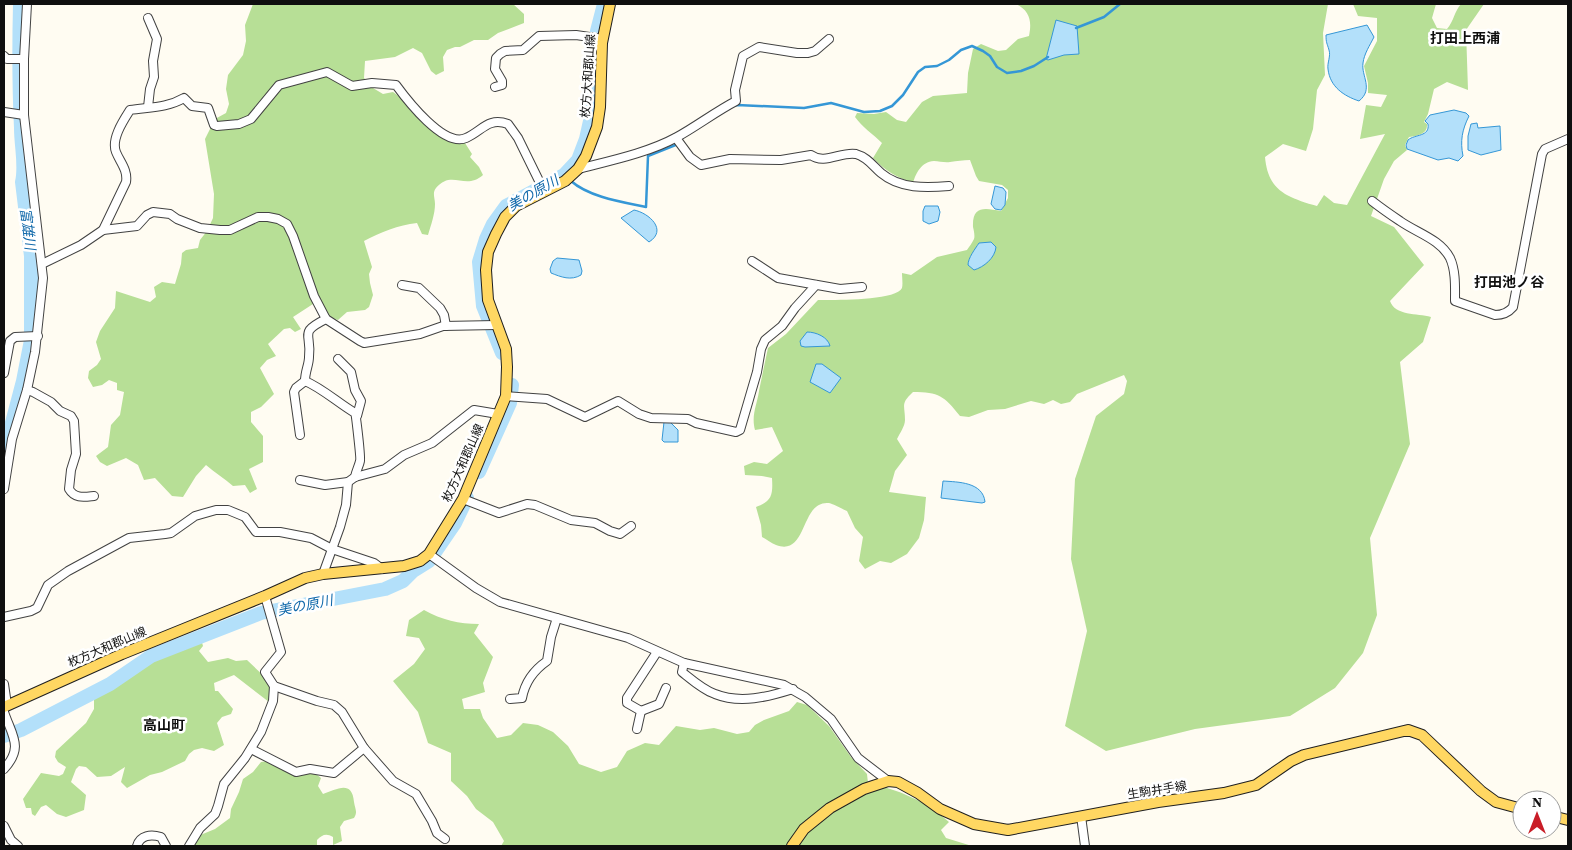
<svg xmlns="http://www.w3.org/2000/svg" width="1572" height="850" viewBox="0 0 1572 850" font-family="'Source Serif 4','Noto Sans JP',serif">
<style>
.forest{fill:#b7df96}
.water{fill:#b3e0fa;stroke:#3597d6}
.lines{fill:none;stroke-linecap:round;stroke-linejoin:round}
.stream{stroke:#3597d6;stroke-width:2.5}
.river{stroke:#b3e0fa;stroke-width:14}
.minor-casing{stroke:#424242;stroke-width:10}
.major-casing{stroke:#202020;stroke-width:12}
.minor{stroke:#fff;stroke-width:8}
.major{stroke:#ffd762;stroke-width:10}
.labels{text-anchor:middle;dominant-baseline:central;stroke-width:5;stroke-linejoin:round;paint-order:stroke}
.street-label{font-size:12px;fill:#0f0f0f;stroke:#fff}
.neighbourhood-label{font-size:14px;font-weight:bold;fill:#0f0f0f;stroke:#fff}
.water-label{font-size:14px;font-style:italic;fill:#0f68aa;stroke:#fff}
</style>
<rect width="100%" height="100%" fill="#fffcf2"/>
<g class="forest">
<path d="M253 4H513L524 14V23L498 33 488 40H474L460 47H455L447 50 443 57 444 71 436 75 431 71 422 53 413 48 395 57 365 61 364 78 373 88 383 94 393 92C401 97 404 102 409 109 421 122 448 143 465 143L472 154 470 157 479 167 483 175C465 191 452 169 436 188 432 193 435 198 435 204 435 214 431 225 428 235L422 234 417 223C398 225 381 232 364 241L372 267 369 274 370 283 373 295 369 307 365 310 347 312 338 320 329 317 320 303 313 304 293 317 301 329 295 332 290 328 284 329 268 344 276 356 267 360 260 368 274 394 261 407 251 412V422L263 436V462L249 469 257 489 250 493 245 485 233 486C224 478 215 473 206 465L196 476 183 497 172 496 155 478 144 480 138 465 126 458 107 466 100 462 96 456 108 447 111 425 120 415 124 392 117 390V383L109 380 102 385 93 387 88 378 89 371 97 365 101 359 96 342 100 331 115 308 116 291 150 302 156 297 154 287 162 282 175 284 181 264 182 253 186 250 198 248 200 240 207 231 213 218 214 194 205 139 215 119 226 113 229 104 226 89 228 75 243 55 246 41 245 25Z"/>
<path d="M1016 4H1328L1323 33 1325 75 1317 90 1313 129 1306 151 1283 144 1265 157C1268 191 1287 197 1317 206L1324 195 1334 203 1347 205 1385 134 1360 139 1366 105 1381 107 1387 95 1368 93V83L1364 66 1377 41V18L1358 16 1353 4H1436L1432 18 1437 28 1447 29C1454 21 1454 12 1461 4H1484L1466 30 1468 90 1447 82 1434 89 1428 114 1424 122 1427 124C1428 134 1418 136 1409 137L1405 145 1407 150 1394 161 1384 179 1371 216 1394 227 1424 265 1390 301C1395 316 1417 313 1431 317L1423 342 1400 362 1410 444 1370 538 1377 615 1363 653 1335 688 1290 716 1195 729 1106 751 1065 726 1087 631 1071 559 1075 479 1096 416 1124 394 1127 381 1124 375 1077 394 1070 402 1061 404 1053 400 1044 404 1031 401 1005 409 988 410 969 417 960 416C944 396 939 392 913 392 900 404 905 405 905 420 905 426 900 433 897 439L907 455 895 471 889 492 926 497 924 520 919 538 907 554 891 563 880 561 865 569 859 561 863 537 855 528 847 511C842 509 834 504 829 503 800 500 808 557 776 545 771 543 766 539 762 537L761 525 756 507C772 501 773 495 772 478L762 476 745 475 744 466 754 462 767 464 783 451 772 427 755 430C751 415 757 405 759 391 762 376 765 362 768 348L786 334 818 300C832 300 896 301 902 288 903 284 902 277 902 273L911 275 937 257 967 250C969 247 972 243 974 239 975 236 974 231 973 227 972 205 985 208 1001 211L1008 198V190L1002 185 979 181 976 176 970 160C963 160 957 161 950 162 945 163 939 161 934 161 921 162 916 173 913 183 897 177 885 171 873 158L882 143C873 134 862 127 855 117L857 113 874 114 886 112 897 120 906 122 922 102 933 96 967 93 968 73 973 49 981 44 998 51 1006 50 1018 39 1029 36C1032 21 1030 11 1016 4Z"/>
<path d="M424 610C442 620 459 624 479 624L474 633 493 657 483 683 485 692 462 699 464 709H480L483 718 497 738 511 735 523 723 538 725 553 732 568 746 579 764 601 772 617 767 627 751 645 743 659 745 676 726 700 730 714 728 737 734 749 732 755 725 764 720 789 711 797 702 807 705 829 726 851 757 867 774 868 783C899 790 924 800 949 822L941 830 946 838 972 846H501L504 841 493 822 476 809 467 796 451 781V753L428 743 418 712 393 681 414 664 425 649 419 638 406 636 409 620Z"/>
<polygon points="201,639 203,646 199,651 208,662 228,658 236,661 247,660 269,681 271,686 269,702 234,675 214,683 215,691 218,691 233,709 231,714 222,717 217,723 224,745 214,751 202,748 194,750 189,754 185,761 162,772 150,775 127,788 121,782 125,767 111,776 97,777 86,767 79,766 76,769 71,782 86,795 84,810 66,817 57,814 46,805 41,807 35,816 32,814 31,808 26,808 23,799 41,773 59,776 63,774 66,767 58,762 55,757 56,751 86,723 94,709 94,695 159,655"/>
<path d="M269 761 316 774 321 778 318 786 323 794C336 790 352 779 354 802 355 809 358 812 354 818L344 821 340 827 342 841 333 845V837C326 833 322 835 317 840V846H192L198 836 215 829 230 818 231 809 239 792 243 779 253 772 261 762Z"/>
</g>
<g class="water">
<polygon points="1056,20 1077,26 1079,54 1064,55 1048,60 1046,59"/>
<path d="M1367 25 1374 37C1370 45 1364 54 1363 63 1361 76 1374 89 1359 101 1344 96 1330 87 1328 69 1327 63 1331 56 1329 50 1327 43 1326 43 1326 35Z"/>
<path d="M1454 110 1466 113 1469 116C1462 130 1460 141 1463 156L1458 161 1449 158 1438 160 1407 149 1406 145 1408 140C1415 134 1430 137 1428 124L1425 121 1430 115Z"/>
<polygon points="1477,123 1478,128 1500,126 1501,150 1481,155 1468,150 1468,136 1471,124"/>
<polygon points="995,186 1003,188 1006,192 1005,205 1001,210 995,209 991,204"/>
<polygon points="925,206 938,206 940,212 938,221 929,224 923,221 923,211"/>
<path d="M634 210C649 213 668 230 649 242L621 218Z"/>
<path d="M991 242 996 247C995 258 984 267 974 270L968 265C968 258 975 249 979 243Z"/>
<path d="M557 258 579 260 582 271 581 275C571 281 561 277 551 273L550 269 553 261Z"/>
<path d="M807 332C816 332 828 337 830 346L805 347 801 346 800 341Z"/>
<polygon points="816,364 822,364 841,378 830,393 810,382"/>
<polygon points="664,422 670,422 678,430 678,442 664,442 662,440"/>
<path d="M943 481C958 482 983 482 985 502L982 503 941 498Z"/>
</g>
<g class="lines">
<g class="stream">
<polyline points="1076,28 1104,17 1120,4"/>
<polyline points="733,106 737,105 804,108 831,103 864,112 880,111 892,106 903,95 918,72 925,67 937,66 949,60 961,50 972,46 983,51 990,56 997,67 1007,73 1021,71 1034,66 1048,57"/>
<path d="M571 181C589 197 622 202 646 207L648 156 678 144 684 136"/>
</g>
<g class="river">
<polyline points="502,353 483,306 479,262 486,239 493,224 506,206 564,175 578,160 586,139 592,112 597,31 604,4"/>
<path d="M4 453 23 381 31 340V256L22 182C26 165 21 147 21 128 19 87 19 45 20 4"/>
<polyline points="479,472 510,403 512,385"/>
<polyline points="4,736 21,730 110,684 151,656 261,613 385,589 403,581 413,571 429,561 455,523 467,498"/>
</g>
<defs>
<g id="minor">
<polyline points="4,56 7,59 24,59"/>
<polyline points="495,87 502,85 502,81 495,69 496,58 500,54 505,51 523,50 539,36 576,35 603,39"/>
<polyline points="148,107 150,89 154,77 153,61 157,39 148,18"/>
<polyline points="4,112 24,115"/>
<path d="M676 138 690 157 701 165 730 159 781 160 811 155C824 165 842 151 856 154 867 157 873 166 881 173 900 189 926 188 949 186"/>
<path d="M578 169C609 161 648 153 677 137 697 126 715 112 736 101L735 90 743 56 759 47 797 53H808L815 51 829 39"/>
<path d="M1372 201C1381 208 1391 215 1400 221 1417 233 1440 239 1450 258 1456 271 1455 288 1455 301L1495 315C1503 315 1508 313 1513 307L1542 154 1545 149 1568 139"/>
<path d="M103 230 126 182C128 170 120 162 116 152 111 139 123 121 130 110 149 107 167 108 184 98L192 106 208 108 214 125 217 126 239 124 251 119 279 85 327 72 352 86 372 83 396 85C407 100 444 148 466 138 482 131 488 117 508 124L518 138 544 191"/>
<polyline points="752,261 778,278 840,289 862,287"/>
<polyline points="42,264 81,245 103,230 137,226 147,215 153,212 170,214 177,219 200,228 220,230 230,230 258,217 268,217 278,219 287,224 293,236 314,296 326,319 360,341 364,343 420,334 443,326 496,325"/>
<polyline points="402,285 419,288 440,308 444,315 446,326"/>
<path d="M326 319C298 333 312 333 309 357 309 365 305 371 305 381 322 388 338 403 355 413 356 415 361 458 360 461 359 466 356 471 355 477"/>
<polyline points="338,359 351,372 355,390 361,401 357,416"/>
<polyline points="4,373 10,341 15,337 38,336"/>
<path d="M27 390 33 392 51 402 60 411 71 416 74 421 76 454 71 470 69 489C75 499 84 497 94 496"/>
<polyline points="506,396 547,399 585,417 618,401 639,414 651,418 688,419 696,423 736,432 740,430 757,372 761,349 765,340 782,326 795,308 816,285"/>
<polyline points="300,435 294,392 296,388 305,381"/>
<polyline points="300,480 325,485 348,482"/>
<polyline points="4,489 12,439 27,390 35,352 43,278 24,115 24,59 27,4"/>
<polyline points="463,499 499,513 527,504 535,505 571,520 595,523 610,531 620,534 631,526"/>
<polyline points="429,554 476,588 500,602 628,638 684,663 784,685 805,697 831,719 858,758 888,781"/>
<polyline points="323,574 340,527 346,505 348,482 355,477 385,469 404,455 432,443 474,410 498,414"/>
<polyline points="265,596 281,652 265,672 274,686 317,701 334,705 342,712 364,748 393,781 416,794 432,821 437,833 445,839"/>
<polyline points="4,617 31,611 37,608 48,585 68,571 129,538 165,534 171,533 195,516 216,510 228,510 245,517 256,532 280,532 311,538 332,549 374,563 382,569"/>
<path d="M684 663 682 672C692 680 703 690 715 694 740 704 768 697 793 689"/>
<polyline points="4,684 7,705"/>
<path d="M510 699 522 698C525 682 534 670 547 661L551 637 557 618"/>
<polyline points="641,711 659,704 666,688"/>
<path d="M4 712C12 736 24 747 4 769"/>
<polyline points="637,729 641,711 627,703 627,698 657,652"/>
<polyline points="251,749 296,772 310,769 334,773 364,748"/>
<polyline points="1081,816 1085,846"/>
<polyline points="4,826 11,840 18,846"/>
<path d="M137 846C140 835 151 834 161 837L166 846"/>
<polyline points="189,846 200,828 215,814 218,806 224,784 245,758 261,732 273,701 274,686"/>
</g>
<g id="major">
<polyline points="4,707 122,654 265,596 305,578 323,574 404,566 420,561 429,554 463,499 506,396 507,367 506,349 488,300 486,270 488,252 496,234 505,217 516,206 565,181 578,169 586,156 597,127 600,107 602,43 610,4"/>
<polyline points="1552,816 1568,820"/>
<polyline points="792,846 804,829 830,808 864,789 888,781 898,782 918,793 940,809 974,824 1008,830 1158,802 1224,793 1256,785 1291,761 1304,755 1408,730 1422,735 1481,791 1496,802 1522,809"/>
</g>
</defs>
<use href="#minor" class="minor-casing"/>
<use href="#major" class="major-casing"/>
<use href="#minor" class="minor"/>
<use href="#major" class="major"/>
</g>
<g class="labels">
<g class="street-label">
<text transform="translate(588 76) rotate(-86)">枚方大和郡山線</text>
<text transform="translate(463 463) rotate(-66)">枚方大和郡山線</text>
<text transform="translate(107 647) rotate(-23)">枚方大和郡山線</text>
<text transform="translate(1157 790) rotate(-9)">生駒井手線</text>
</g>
<g class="neighbourhood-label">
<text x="1465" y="38">打田上西浦</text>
<text x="1509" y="282">打田池ノ谷</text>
<text x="164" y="725">高山町</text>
</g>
<g class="water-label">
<text transform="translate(533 193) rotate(-30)">美の原川</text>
<text transform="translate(28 229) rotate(83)">富雄川</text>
<text transform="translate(305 605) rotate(-11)">美の原川</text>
</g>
</g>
<rect width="1572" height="850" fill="none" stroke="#0f0f0f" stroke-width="10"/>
<g transform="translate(1537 815)"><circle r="24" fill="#ffffff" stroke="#9f9f9f"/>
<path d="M0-4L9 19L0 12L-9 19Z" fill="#c91d27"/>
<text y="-8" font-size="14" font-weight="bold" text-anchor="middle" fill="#0f0f0f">N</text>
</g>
</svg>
